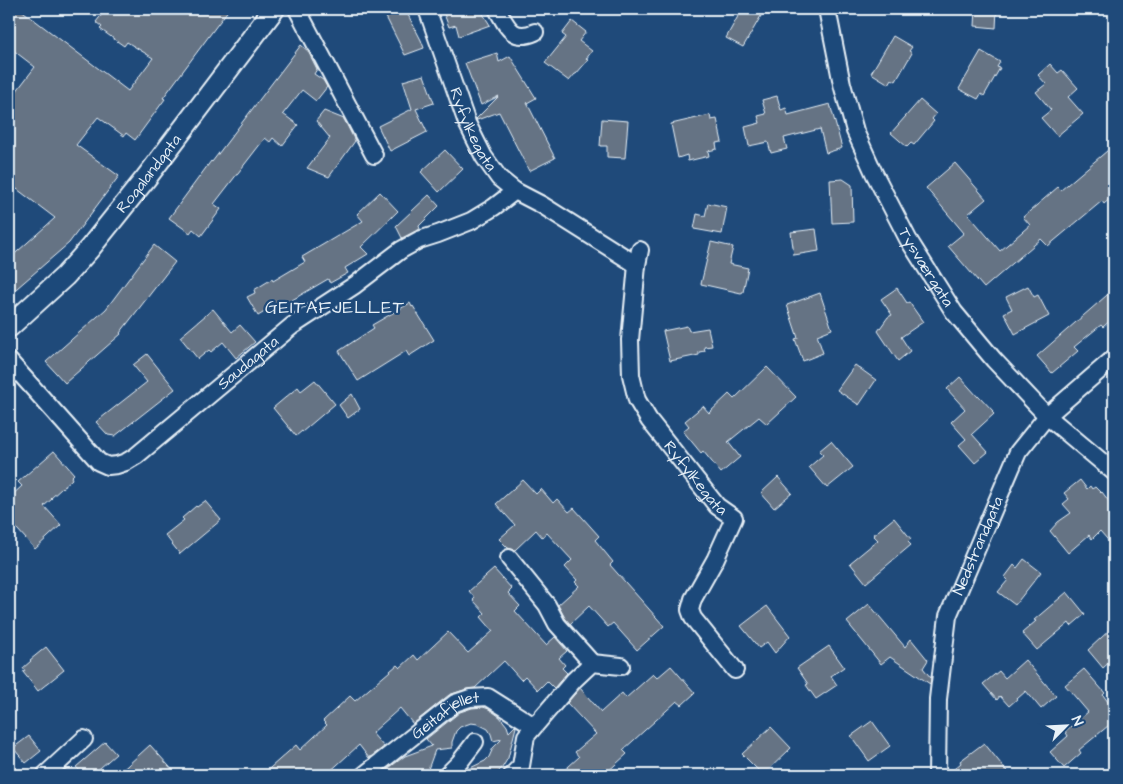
<svg xmlns="http://www.w3.org/2000/svg" width="1123" height="784" viewBox="0 0 1123 784" font-family="'Architects Daughter',sans-serif">
<style>
.building{fill:#657384;stroke:#e8f1f8}
.lines{fill:none;stroke-linecap:round;stroke-linejoin:round}
.minor-casing{stroke:#e8f1f8;stroke-width:20}
.tertiary-casing{stroke:#e8f1f8;stroke-width:24}
.minor{stroke:#1f4a7a;stroke-width:16}
.tertiary{stroke:#1f4a7a;stroke-width:20}
.labels{text-anchor:middle;dominant-baseline:central;stroke-width:4.5;stroke-linejoin:round;paint-order:stroke}
.street-label{font-size:16px;fill:#e8f1f8;stroke:#1f4a7a}
.neighbourhood-label{font-size:18px;letter-spacing:1px;fill:#e8f1f8;stroke:#1f4a7a}
</style>
<rect width="100%" height="100%" fill="#1f4a7a"/>
<filter id="ink" filterUnits="userSpaceOnUse"><feTurbulence type="fractalNoise" baseFrequency=".02" numOctaves="2"/><feDisplacementMap in="SourceGraphic" scale="10" xChannelSelector="R" yChannelSelector="G"/><feConvolveMatrix kernelMatrix="1 2 1 2 8 2 1 2 1" color-interpolation-filters="sRGB"/></filter>
<g filter="url(#ink)">
<g class="building">
<polygon points="14,9 20,9 128,91 153,58 127,42 124,46 100,29 102,27 96,22 106,9 229,9 163,98 165,99 135,140 126,133 124,136 98,117 76,145 119,176 69,243 9,295 9,259 55,218 9,183 9,101 35,67 9,47 9,16"/>
<polygon points="382,9 405,9 421,40 424,48 405,55"/>
<polygon points="447,9 480,9 490,25 459,36 456,25 449,27 444,14 448,12"/>
<polygon points="742,9 765,9 743,47 726,38"/>
<polygon points="976,9 997,9 996,28 975,26"/>
<polygon points="572,21 586,32 579,41 592,51 586,59 588,60 576,74 575,74 569,81 545,63 566,37 562,34"/>
<polygon points="893,36 912,47 909,51 912,53 896,81 892,79 889,84 871,73"/>
<polygon points="301,45 308,51 317,69 314,74 323,80 327,87 316,101 302,90 283,114 298,125 282,146 273,138 270,142 265,138 214,204 221,209 201,236 193,229 190,233 169,218 211,161 212,162"/>
<polygon points="981,51 1000,62 997,67 1000,68 984,96 981,94 978,99 959,89"/>
<polygon points="497,53 499,62 510,56 536,98 527,103 555,158 529,171 499,112 477,120 476,119 499,96 481,105 465,63"/>
<polygon points="1050,64 1058,73 1062,70 1078,88 1068,97 1083,114 1057,136 1041,118 1051,110 1036,92 1046,84 1038,75"/>
<polygon points="424,75 434,103 416,109 427,132 390,151 378,126 412,109 403,81"/>
<polygon points="777,96 781,110 786,108 788,115 830,104 842,148 826,153 820,129 784,138 787,149 771,153 768,142 749,146 745,127 760,123 758,116 766,114 762,100"/>
<polygon points="920,100 936,114 932,119 934,121 914,145 911,143 907,147 891,133"/>
<polygon points="324,111 344,119 355,141 329,177 307,168 330,138 316,121"/>
<polygon points="710,115 711,120 717,119 722,142 716,143 717,149 708,151 709,156 688,161 687,155 678,158 671,124"/>
<polygon points="602,119 628,121 625,158 607,157 607,146 600,146"/>
<polygon points="1114,145 1114,195 1104,204 1102,201 1048,246 1041,239 984,288 948,246 964,233 926,188 955,163 986,199 968,214 1000,251 1030,225 1023,217 1058,187 1061,190"/>
<polygon points="445,150 463,169 439,192 421,172"/>
<polygon points="843,179 852,185 853,222 832,223 830,180"/>
<polygon points="380,192 398,211 361,247 368,254 345,268 348,273 330,283 328,279 275,310 273,307 258,316 247,297 255,293 254,290 272,279 273,281 305,262 302,257 363,221 357,214"/>
<polygon points="429,195 439,206 419,226 420,229 402,238 396,226"/>
<polygon points="708,203 727,207 722,234 694,229 697,214 705,216"/>
<polygon points="816,229 819,251 794,255 791,232"/>
<polygon points="711,242 733,247 729,264 748,268 743,292 741,293 701,284"/>
<polygon points="154,245 175,262 120,333 121,334 65,383 46,362 106,309"/>
<polygon points="1028,286 1034,297 1038,295 1049,316 1015,334 1004,313 1012,309 1006,297"/>
<polygon points="897,288 907,303 909,302 923,322 901,337 910,351 898,361 878,331 888,317 892,315 881,299"/>
<polygon points="1114,289 1114,317 1103,327 1101,325 1074,347 1078,351 1052,373 1037,356"/>
<polygon points="820,293 832,329 817,335 823,353 803,361 795,339 798,338 787,305"/>
<polygon points="410,303 412,307 413,306 434,340 409,356 406,351 358,381 339,351 374,328 372,325"/>
<polygon points="213,309 232,332 240,325 255,342 236,358 223,342 211,352 209,350 198,359 180,337"/>
<polygon points="687,326 689,331 708,328 712,346 704,347 705,351 699,352 699,355 670,361 663,331"/>
<polygon points="147,354 175,389 115,436 108,435 96,422 147,382 133,365"/>
<polygon points="855,365 876,380 859,405 837,390"/>
<polygon points="767,367 796,397 767,424 759,417 728,442 740,457 721,473 703,451 701,453 683,431 689,426 685,421 703,406 709,413 729,394 734,399"/>
<polygon points="960,377 978,397 979,396 993,411 992,412 994,414 972,434 988,452 975,463 959,445 966,439 951,422 965,409 947,389"/>
<polygon points="315,380 335,404 302,432 302,431 296,436 273,408 298,387 301,391"/>
<polygon points="352,394 360,409 348,418 339,405"/>
<polygon points="831,441 853,467 827,488 809,467 823,455 819,451"/>
<polygon points="54,451 74,474 71,477 72,479 51,498 52,499 44,506 61,525 35,549 9,520 9,498 22,486 18,482"/>
<polygon points="778,477 792,493 774,508 761,493"/>
<polygon points="523,480 536,494 541,489 553,503 557,499 569,512 574,508 599,536 595,540 613,562 610,565 664,626 637,650 613,623 608,627 589,606 570,624 565,618 558,605 579,586 575,582 577,580 565,567 572,560 547,533 542,537 536,530 515,550 508,548 499,539 515,525 496,504"/>
<polygon points="1080,480 1087,489 1090,486 1092,489 1095,487 1101,493 1102,492 1114,508 1114,547 1100,531 1092,539 1089,535 1068,553 1050,531 1058,522 1071,513 1063,504 1069,499 1064,493"/>
<polygon points="205,501 221,520 180,554 165,535 184,520 182,518 196,506 197,507"/>
<polygon points="894,518 911,539 908,542 911,545 866,583 850,563 878,540 873,535"/>
<polygon points="1024,559 1041,572 1015,605 998,592 1008,580 1005,577 1014,565 1017,568"/>
<polygon points="494,569 512,589 508,593 520,606 515,611 546,645 555,637 567,651 559,658 565,665 562,668 567,673 554,688 547,681 538,690 525,676 521,680 504,661 475,688 467,689 449,695 413,724 400,708 372,733 384,747 369,758 359,745 326,775 262,775 296,745 300,750 327,725 323,721 350,696 355,701 397,665 400,668 414,655 418,660 448,632 468,653 493,631 481,617 485,613 473,600 475,598 469,591"/>
<polygon points="1067,592 1085,614 1071,626 1069,623 1037,650 1022,633 1036,621 1034,620"/>
<polygon points="869,604 905,647 911,639 928,660 923,668 931,678 930,684 890,657 881,664 847,622"/>
<polygon points="767,606 790,636 775,653 767,642 759,648 741,626"/>
<polygon points="1114,626 1114,658 1103,668 1088,650"/>
<polygon points="829,646 844,667 831,676 837,685 816,699 806,685 808,684 797,668"/>
<polygon points="46,647 64,670 38,691 23,672 25,671 23,668 31,661 30,660"/>
<polygon points="1025,660 1056,696 1041,709 1026,691 1009,706 1000,696 997,700 983,684 999,671 1005,678"/>
<polygon points="671,666 695,693 682,705 677,701 623,750 627,754 604,775 559,775 579,757 575,752 596,734 567,703 580,688 601,712 622,693 626,698 653,674 657,678"/>
<polygon points="1084,669 1105,693 1103,695 1114,710 1114,721 1079,750 1081,753 1064,768 1050,752 1068,736 1065,731 1088,712 1065,685"/>
<polygon points="483,707 489,709 500,717 507,726 509,732 515,726 516,727 508,758 502,768 495,775 461,775 466,770 485,761 489,757 493,748 502,739 493,741 491,734 488,729 478,724 471,723 460,727 456,731 452,742 452,748 435,750 427,772 414,770 405,775 384,775 382,773 405,756 432,746 426,739 460,712 472,708"/>
<polygon points="872,721 890,746 869,761 851,736"/>
<polygon points="771,727 791,748 763,775 742,754"/>
<polygon points="29,736 41,751 26,763 13,748"/>
<polygon points="105,742 116,754 92,775 84,775 76,767"/>
<polygon points="984,743 1010,775 947,775 961,763 960,761"/>
<polygon points="150,745 177,775 117,775"/>
</g>
<g class="lines">
<defs>
<g id="minor">
<polyline points="297,9 374,155"/>
<path id="s1" d="M427 9 467 123 484 157 499 178 515 191 542 205 637 265"/>
<path d="M497 9C507 26 512 42 535 32"/>
<path id="s2" d="M827 9 842 84 855 131 874 173 908 239 954 312 994 360 1047 416 1114 472"/>
<path id="s3" d="M640 250 637 265 630 340 631 375 637 400 649 420 717 506 734 518 715 560 693 599 690 610 693 618 735 670"/>
<path id="s4" d="M9 361 99 462 108 466 117 465 126 462 136 456 292 326 355 285 401 250 419 240 438 234 471 221 494 207 515 191"/>
<polyline points="509,558 547,605 557,624 592,663"/>
<polyline points="45,775 84,739"/>
<path id="s5" d="M364 775 455 703 470 698 488 697 534 726"/>
<polyline points="447,775 459,763 475,742"/>
<polyline points="512,775 521,766 526,736 574,680 592,663 621,666"/>
<path id="s6" d="M937 775 938 699 948 616 1018 452 1047 416 1114 358"/>
</g>
<g id="tertiary">
<path id="s7" d="M9 327 65 276 90 248 146 178 274 9"/>
</g>
</defs>
<use href="#minor" class="minor-casing"/>
<use href="#tertiary" class="tertiary-casing"/>
<use href="#minor" class="minor"/>
<use href="#tertiary" class="tertiary"/>
</g>
</g>
<g class="labels">
<g class="street-label">
<text stroke="none"><textPath href="#s1" startOffset="129">Ryfylkegata</textPath></text>
<text stroke="none"><textPath href="#s7" startOffset="208">Rogalandgata</textPath></text>
<text stroke="none"><textPath href="#s2" startOffset="279">Tysværgata</textPath></text>
<text stroke="none"><textPath href="#s4" startOffset="321">Saudagata</textPath></text>
<text stroke="none"><textPath href="#s3" startOffset="249">Ryfylkegata</textPath></text>
<text stroke="none"><textPath href="#s6" startOffset="236">Nedstrandgata</textPath></text>
<text stroke="none"><textPath href="#s5" startOffset="102">Geitafjellet</textPath></text>
</g>
<g class="neighbourhood-label">
<text x="335" y="307">GEITAFJELLET</text>
</g>
</g>
<rect width="1123" height="784" fill="none" stroke="#1f4a7a" stroke-width="30"/>
<rect x="15" y="15" width="1093" height="754" fill="none" stroke="#e8f1f8" stroke-width="2" filter="url(#ink)"/>
<g transform="translate(1066 726) rotate(66)" stroke="#1f4a7a" stroke-width="4" paint-order="stroke">
<path d="M0-4L9 19L0 12L-9 19Z" fill="#e8f1f8"/>
<text y="-8" font-size="14" font-weight="bold" text-anchor="middle" fill="#e8f1f8">N</text>
</g>
</svg>
